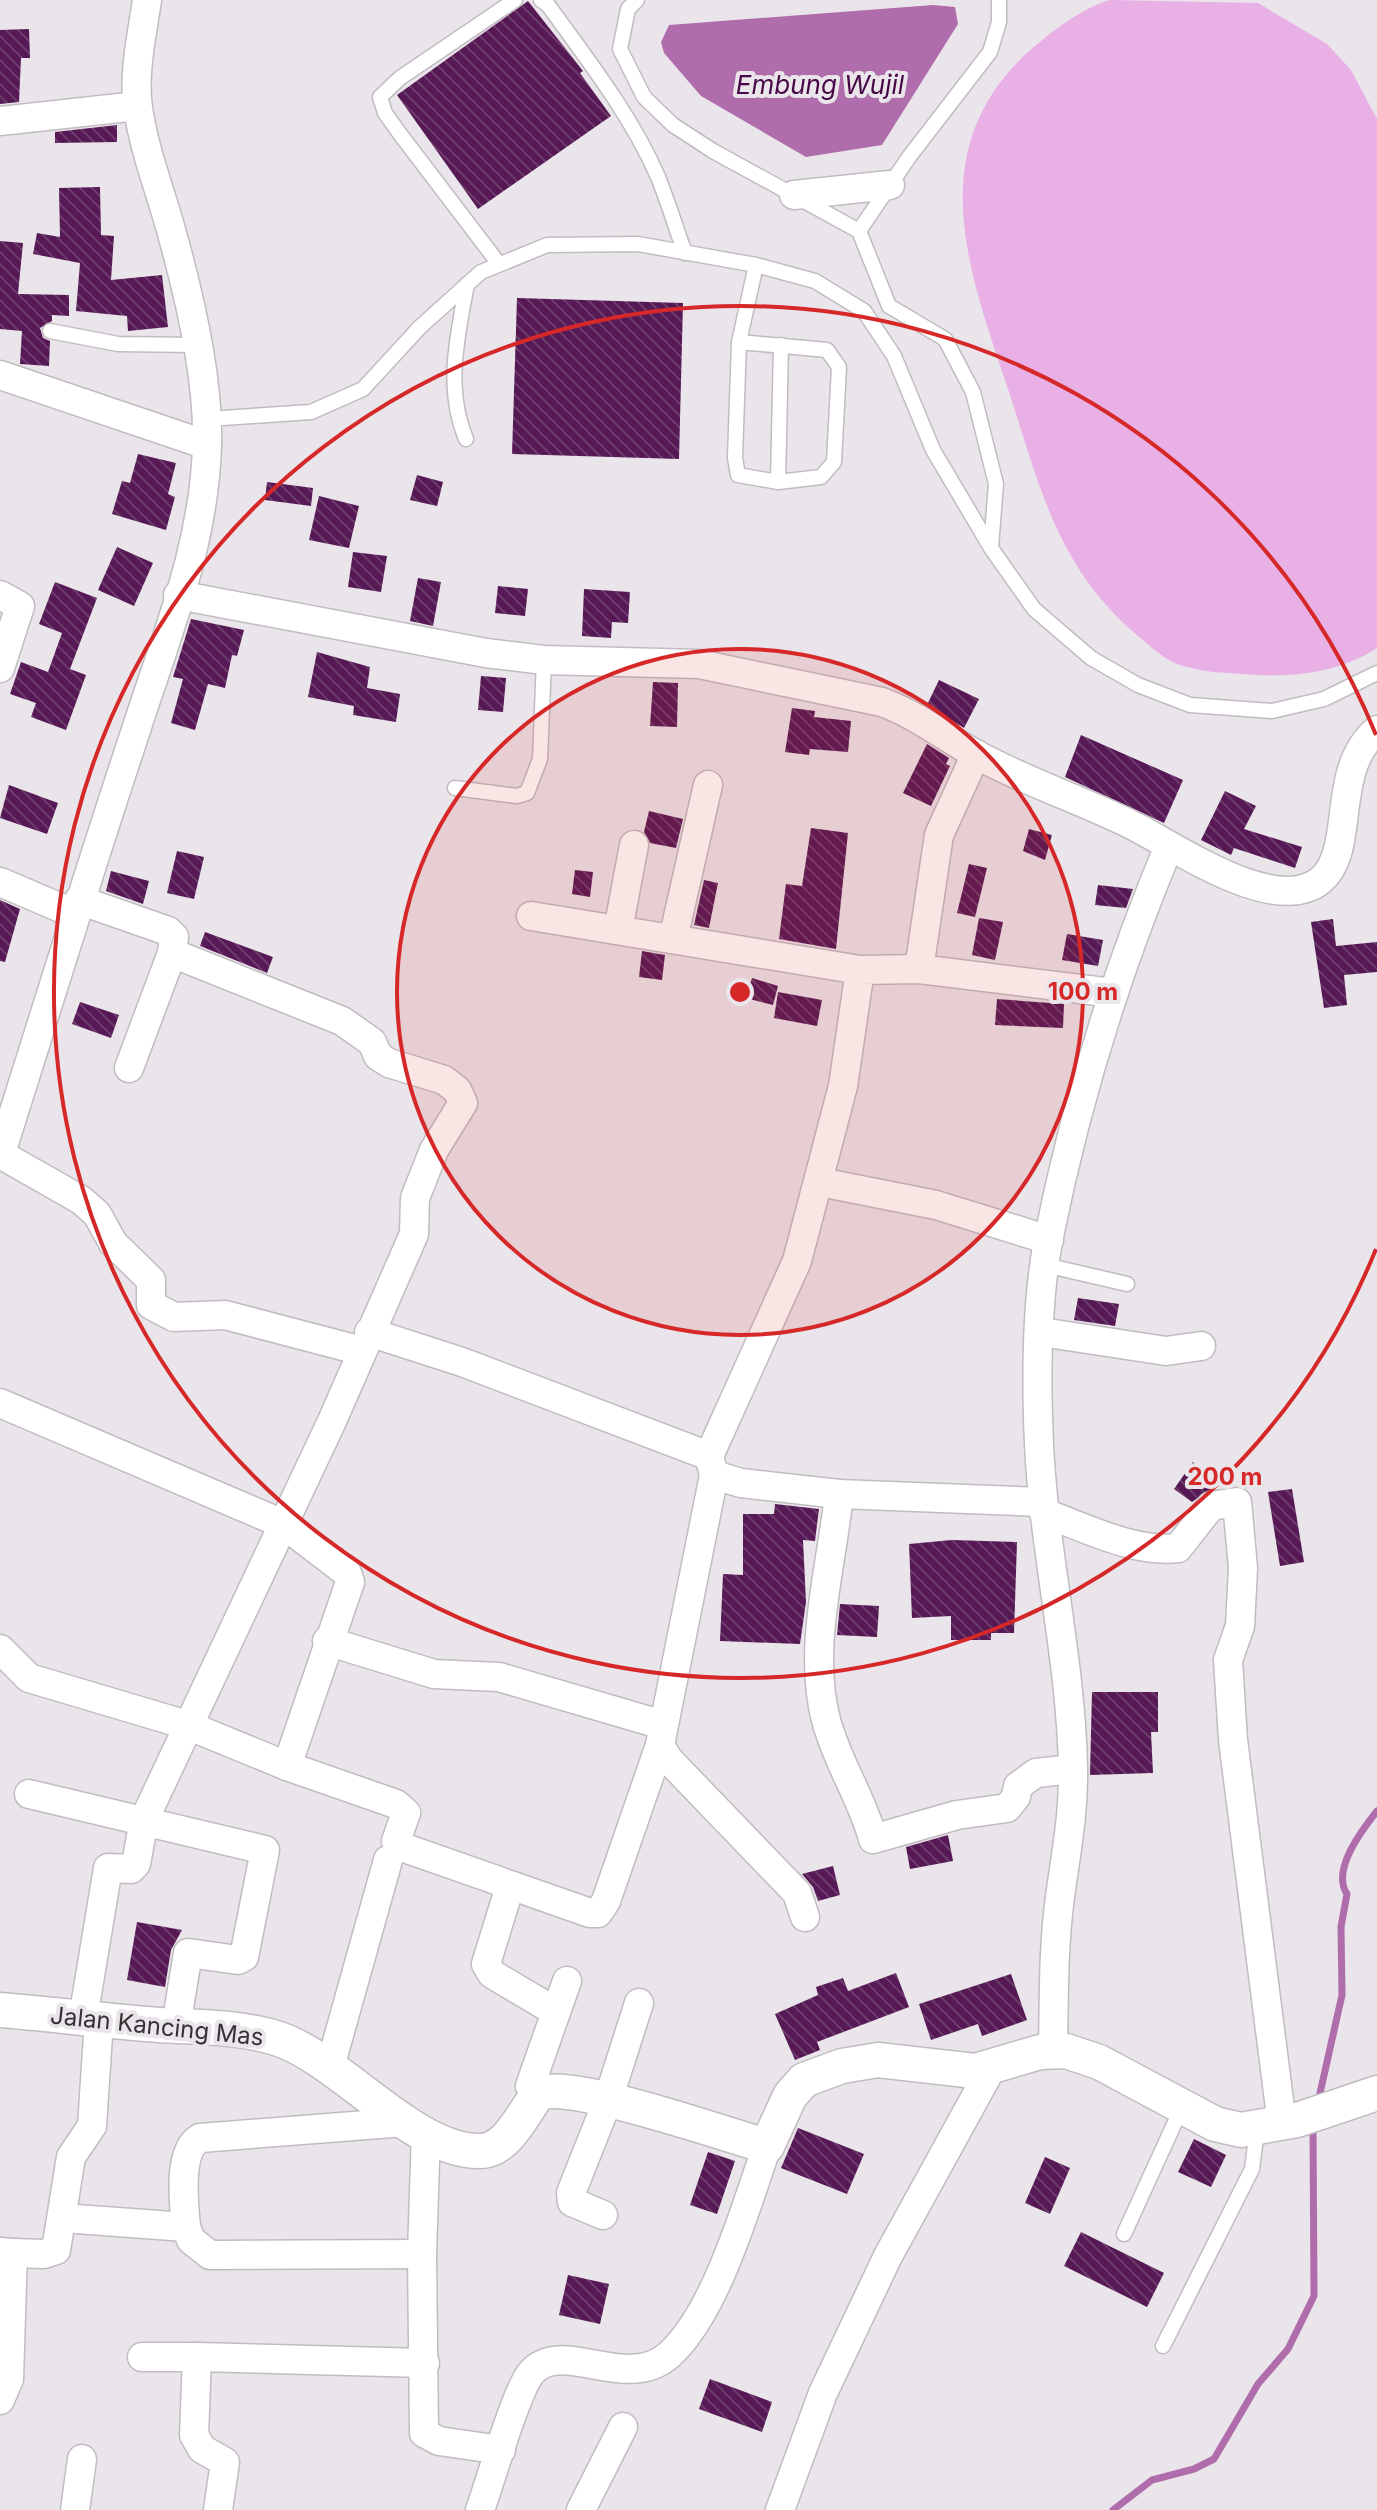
<svg xmlns="http://www.w3.org/2000/svg" width="1377" height="2510" viewBox="0 0 1377 2510" font-family="Inter,sans-serif">
<style>
.grass{fill:#e9b0e5}
.water{fill:#b06dac}
.lines{fill:none;stroke-linecap:round;stroke-linejoin:round}
.stream{stroke:#b06dac;stroke-width:7}
.building{fill:url(#building-back-hatch)}
.service-casing{stroke:#c1bcc1;stroke-width:17}
.minor-casing{stroke:#c1bcc1;stroke-width:31}
.tertiary-casing{stroke:#c1bcc1;stroke-width:37}
.service{stroke:#fff;stroke-width:14}
.minor{stroke:#fff;stroke-width:28}
.tertiary{stroke:#fff;stroke-width:34}
.ring{fill:none;stroke:#d62828;stroke-width:4}
.labels{text-anchor:middle;dominant-baseline:central;stroke-width:8;stroke-linejoin:round;paint-order:stroke}
.street-label{font-size:24px;fill:#343234;stroke:#eae5ea}
.water-label{font-size:26px;font-style:italic;fill:#470746;stroke:#eae5ea}
.centre{fill:#d62828;stroke:#eae5ea;stroke-width:4}
.ring-label{font-size:24px;text-anchor:middle;font-weight:bold;fill:#d62828;stroke:#eae5ea;stroke-width:8;stroke-linejoin:round;paint-order:stroke}
</style>
<defs>
<pattern id="building-back-hatch" width="6" height="6" patternUnits="userSpaceOnUse" patternTransform="scale(2)"><rect width="6" height="6" fill="#561955"/><path d="M-1 5l2 2M0 0l6 6M5-1l2 2" fill="none" stroke="#6c3b6b"/></pattern>
</defs>
<rect width="100%" height="100%" fill="#eae5ea"/>
<path class="grass" d="M1109 0 1258 3 1327 44 1351 70 1377 119V648C1340 672 1298 677 1255 675 1232 673 1206 673 1183 666 1167 662 1151 647 1138 636 1058 568 1041 491 1010 395 971 277 919 152 1028 52 1051 32 1079 10 1109 0Z"/>
<polygon class="water" points="933,5 955,7 958,24 882,145 806,157 701,96 664,53 661,42 669,25"/>
<g class="lines">
<g class="stream">
<path d="M1318 2102 1342 1995 1341 1927 1347 1894C1331 1870 1362 1830 1377 1811"/>
<polyline points="1113,2510 1152,2480 1194,2469 1214,2459 1258,2384 1288,2349 1314,2296 1313,2125"/>
</g>
</g>
<g class="building">
<polygon points="528,1 583,71 580,73 611,116 478,209 397,95"/>
<polygon points="29,29 30,58 21,58 19,102 0,104 0,30"/>
<polygon points="117,125 117,142 55,143 55,132"/>
<polygon points="100,187 101,235 114,236 111,280 162,275 168,327 128,331 127,316 76,311 80,263 33,254 37,233 60,237 59,188"/>
<polygon points="0,241 23,243 18,294 69,295 69,316 52,315 52,321 40,328 43,338 50,341 49,366 20,364 22,331 0,329"/>
<polygon points="517,298 683,303 679,459 512,454"/>
<polygon points="138,454 176,463 168,494 175,497 166,530 112,514 122,481 130,483"/>
<polygon points="417,475 443,482 437,506 410,500"/>
<polygon points="267,482 313,488 311,506 265,500"/>
<polygon points="319,496 359,506 349,548 309,540"/>
<polygon points="117,547 153,563 134,606 98,590"/>
<polygon points="353,552 387,556 381,592 348,587"/>
<polygon points="418,578 441,582 433,626 410,621"/>
<polygon points="55,582 97,598 70,669 86,675 66,730 31,717 36,703 10,694 21,662 48,672 62,633 39,624"/>
<polygon points="498,586 528,589 525,616 495,613"/>
<polygon points="584,589 630,592 628,623 612,622 611,638 582,636"/>
<polygon points="191,619 244,630 237,656 232,655 225,688 208,684 195,730 171,723 183,679 173,677"/>
<polygon points="317,652 370,667 367,688 400,694 396,722 353,715 354,706 308,697"/>
<polygon points="481,676 506,678 503,712 478,710"/>
<polygon points="939,680 979,699 964,728 927,705"/>
<polygon points="653,682 678,683 677,727 650,726"/>
<polygon points="792,708 815,711 814,717 851,721 848,752 810,749 809,755 785,752"/>
<polygon points="1081,735 1183,780 1164,823 1065,777"/>
<polygon points="927,744 949,758 946,764 950,766 931,806 903,793"/>
<polygon points="9,785 58,803 47,834 0,818"/>
<polygon points="1225,791 1256,806 1244,829 1302,847 1295,868 1234,848 1231,855 1201,840"/>
<polygon points="649,811 683,819 676,848 650,843 644,832"/>
<polygon points="811,828 848,833 836,949 779,939 786,884 802,886"/>
<polygon points="1029,829 1052,835 1045,860 1023,851"/>
<polygon points="177,851 204,857 194,899 167,893"/>
<polygon points="969,864 987,868 975,917 957,913"/>
<polygon points="575,870 593,872 590,897 572,894"/>
<polygon points="111,871 149,881 143,904 106,891"/>
<polygon points="704,880 718,883 709,928 694,925"/>
<polygon points="1098,885 1133,889 1126,908 1095,905"/>
<polygon points="0,900 20,909 5,962 0,961"/>
<polygon points="979,918 1003,922 995,960 972,955"/>
<polygon points="1333,919 1336,946 1377,942 1377,972 1344,975 1347,1005 1324,1008 1311,922"/>
<polygon points="205,932 273,957 267,973 200,946"/>
<polygon points="1067,934 1103,940 1098,966 1062,960"/>
<polygon points="642,951 665,955 662,980 639,977"/>
<polygon points="752,978 778,986 773,1005 746,998"/>
<polygon points="778,992 822,1000 817,1026 774,1018"/>
<polygon points="997,999 1064,1004 1063,1028 995,1025"/>
<polygon points="80,1002 119,1015 111,1038 72,1024"/>
<polygon points="1078,1298 1119,1304 1115,1326 1074,1320"/>
<polygon points="1193,1462 1220,1482 1192,1502 1174,1489"/>
<polygon points="1292,1489 1304,1562 1280,1566 1268,1492"/>
<polygon points="775,1504 819,1509 815,1541 803,1540 806,1602 800,1644 720,1641 723,1574 743,1575 743,1514 774,1514"/>
<polygon points="952,1540 1017,1542 1014,1633 991,1633 991,1640 951,1640 951,1616 912,1618 909,1544"/>
<polygon points="840,1604 879,1606 877,1637 837,1635"/>
<polygon points="1092,1692 1158,1692 1158,1732 1151,1732 1153,1773 1090,1775"/>
<polygon points="948,1835 953,1861 910,1869 906,1847"/>
<polygon points="833,1866 840,1895 818,1901 813,1887 802,1874"/>
<polygon points="137,1922 182,1930 171,1950 165,1987 127,1980"/>
<polygon points="896,1973 909,2007 817,2042 820,2050 795,2060 775,2014 818,1995 816,1987 843,1978 848,1991"/>
<polygon points="1011,1974 1027,2020 982,2036 978,2024 931,2040 919,2004"/>
<polygon points="798,2128 864,2154 847,2194 781,2168"/>
<polygon points="1194,2139 1226,2155 1211,2187 1178,2172"/>
<polygon points="708,2152 735,2161 717,2214 690,2205"/>
<polygon points="1045,2157 1070,2168 1050,2214 1025,2203"/>
<polygon points="1081,2232 1164,2273 1147,2307 1064,2266"/>
<polygon points="568,2275 609,2284 600,2324 559,2315"/>
<polygon points="710,2379 772,2402 762,2432 699,2409"/>
</g>
<g class="lines">
<defs>
<g id="service">
<path d="M541 0 548 5C587 59 631 115 658 177 668 202 676 228 685 253"/>
<polyline points="637,0 628,9 620,49 644,97 673,125 713,151 859,231 889,306 945,339 973,392 996,484 991,547"/>
<polyline points="859,231 909,157 990,52 999,22 999,0"/>
<polyline points="499,264 400,134 385,113 380,97 400,78 515,0"/>
<polyline points="50,331 118,344 196,345"/>
<polygon points="739,342 827,350 839,367 834,462 821,477 778,482 738,475 735,458"/>
<polyline points="739,342 756,265"/>
<polyline points="208,419 311,412 363,389 420,327 481,272 547,245 638,244 756,265 815,281 864,311 894,356 933,450 991,548 1034,609 1091,658 1138,685 1190,705 1272,711 1324,699 1377,673"/>
<path d="M466 439C445 388 457 338 467 284"/>
<polyline points="778,482 781,345"/>
<polyline points="455,788 517,796 527,793 540,759 544,660"/>
<polyline points="1045,1265 1127,1284"/>
<polyline points="1124,2234 1182,2107"/>
<polyline points="1163,2346 1252,2169 1257,2130"/>
</g>
<g id="minor">
<polyline points="0,121 137,106"/>
<polyline points="794,195 890,185"/>
<polyline points="0,375 207,445"/>
<polyline points="0,595 20,606 0,668"/>
<path d="M178 595 486 653 544 660 699 664 882 702C917 715 945 737 977 755 1027 782 1081 800 1132 825 1175 846 1275 918 1321 880 1357 849 1329 771 1377 730"/>
<polyline points="0,882 75,914"/>
<polyline points="79,900 168,931 174,937 172,953 129,1068"/>
<polyline points="531,916 860,970"/>
<polyline points="618,930 634,845"/>
<polyline points="673,939 708,785"/>
<polyline points="919,969 939,835 976,754"/>
<polyline points="0,1154 81,1200 97,1214 113,1243 151,1280 151,1305 174,1317 225,1315 362,1351"/>
<path d="M0 1156C45 1014 89 871 136 730 166 637 205 543 207 444 209 378 189 294 171 230 160 190 144 150 138 108 133 73 142 35 147 0"/>
<polyline points="820,1182 936,1205 1049,1240"/>
<polyline points="369,1332 462,1362 709,1456"/>
<polyline points="1041,1332 1166,1351 1201,1346"/>
<polyline points="0,1403 283,1524 347,1573 350,1582 287,1766"/>
<polyline points="714,1475 660,1745 668,1759 797,1893 805,1917"/>
<path d="M839 1494C832 1566 807 1647 826 1720 837 1762 862 1798 873 1839L957 1815 1007 1808 1016 1797 1018 1786 1036 1773 1073 1769"/>
<polyline points="1043,1502 839,1494 741,1483 714,1475 709,1456 797,1261 843,1086 860,970 919,969 1113,993"/>
<path d="M1044 1513C1087 1528 1133 1553 1178 1548L1211 1506 1237 1502 1243 1568 1240 1626 1228 1660 1233 1740 1282 2124"/>
<polyline points="327,1641 434,1674 499,1677 663,1725"/>
<polyline points="0,1649 29,1678 187,1725 287,1766 396,1804 406,1813 396,1841 399,1846 590,1913 598,1913 606,1901 660,1745"/>
<polyline points="29,1794 265,1850 244,1957 238,1960 188,1953 176,2026"/>
<polyline points="510,1886 486,1964 492,1974 556,2012 530,2086 538,2094"/>
<polyline points="556,2012 567,1981"/>
<polyline points="83,2018 108,1868 131,1869 136,1864 144,1820 332,1421 414,1234 415,1198 434,1150 463,1103 457,1090 444,1080 389,1063 378,1056 372,1042 342,1021 172,953"/>
<path d="M1053 2051C1054 2000 1053 1948 1060 1897 1066 1853 1074 1813 1073 1768 1071 1660 1044 1552 1039 1444 1036 1377 1036 1306 1048 1241 1075 1106 1116 972 1169 846"/>
<polyline points="330,2067 388,1860"/>
<polyline points="426,2132 422,2254 424,2433 439,2441 501,2450"/>
<polyline points="603,2215 572,2202 571,2193 608,2100 639,2003"/>
<path d="M62 2218 186 2227C184 2204 177 2151 200 2138L405 2122"/>
<polyline points="186,2227 191,2240 210,2255 422,2254"/>
<polyline points="0,2252 13,2253 9,2379 0,2400"/>
<polyline points="13,2253 44,2254 56,2250 71,2157 92,2126 99,2020"/>
<polyline points="142,2357 197,2357"/>
<polyline points="75,2510 82,2459"/>
<polyline points="218,2510 225,2462 202,2449 194,2435 197,2357 425,2363"/>
<path d="M480 2510C491 2480 515 2393 531 2373 562 2337 626 2393 669 2355 716 2313 746 2206 767 2146"/>
<polyline points="581,2510 623,2427"/>
<polyline points="780,2510 823,2393 888,2256 992,2067"/>
</g>
<path id="tertiary" d="M0 2010C49 2014 97 2020 146 2024 189 2028 237 2025 279 2039 341 2060 413 2151 479 2151 507 2152 523 2113 538 2094 570 2079 725 2135 767 2146L790 2096 804 2080 842 2066 878 2060 975 2071 1040 2052 1066 2051 1099 2062 1215 2124 1241 2130 1297 2120 1377 2093"/>
</defs>
<use href="#service" class="service-casing"/>
<use href="#minor" class="minor-casing"/>
<use href="#tertiary" class="tertiary-casing"/>
<use href="#service" class="service"/>
<use href="#minor" class="minor"/>
<use href="#tertiary" class="tertiary"/>
</g>
<circle cx="740" cy="992" r="343" fill="#d62828" fill-opacity=".12"/>
<g class="ring">
<circle cx="740" cy="992" r="343"/>
<path d="M1376 1249A686 686 0 1 1 1376 735"/>
</g>
<g class="labels">
<g class="street-label">
<text transform="translate(157 2026) rotate(6)">Jalan Kancing Mas</text>
</g>
<g class="water-label">
<text x="820" y="84">Embung Wujil</text>
</g>
</g>
<circle cx="740" cy="992" r="12" class="centre"/>
<g class="ring-label">
<text x="1083" y="1000">100 m</text>
<text x="1225" y="1485">200 m</text>
</g>
</svg>
